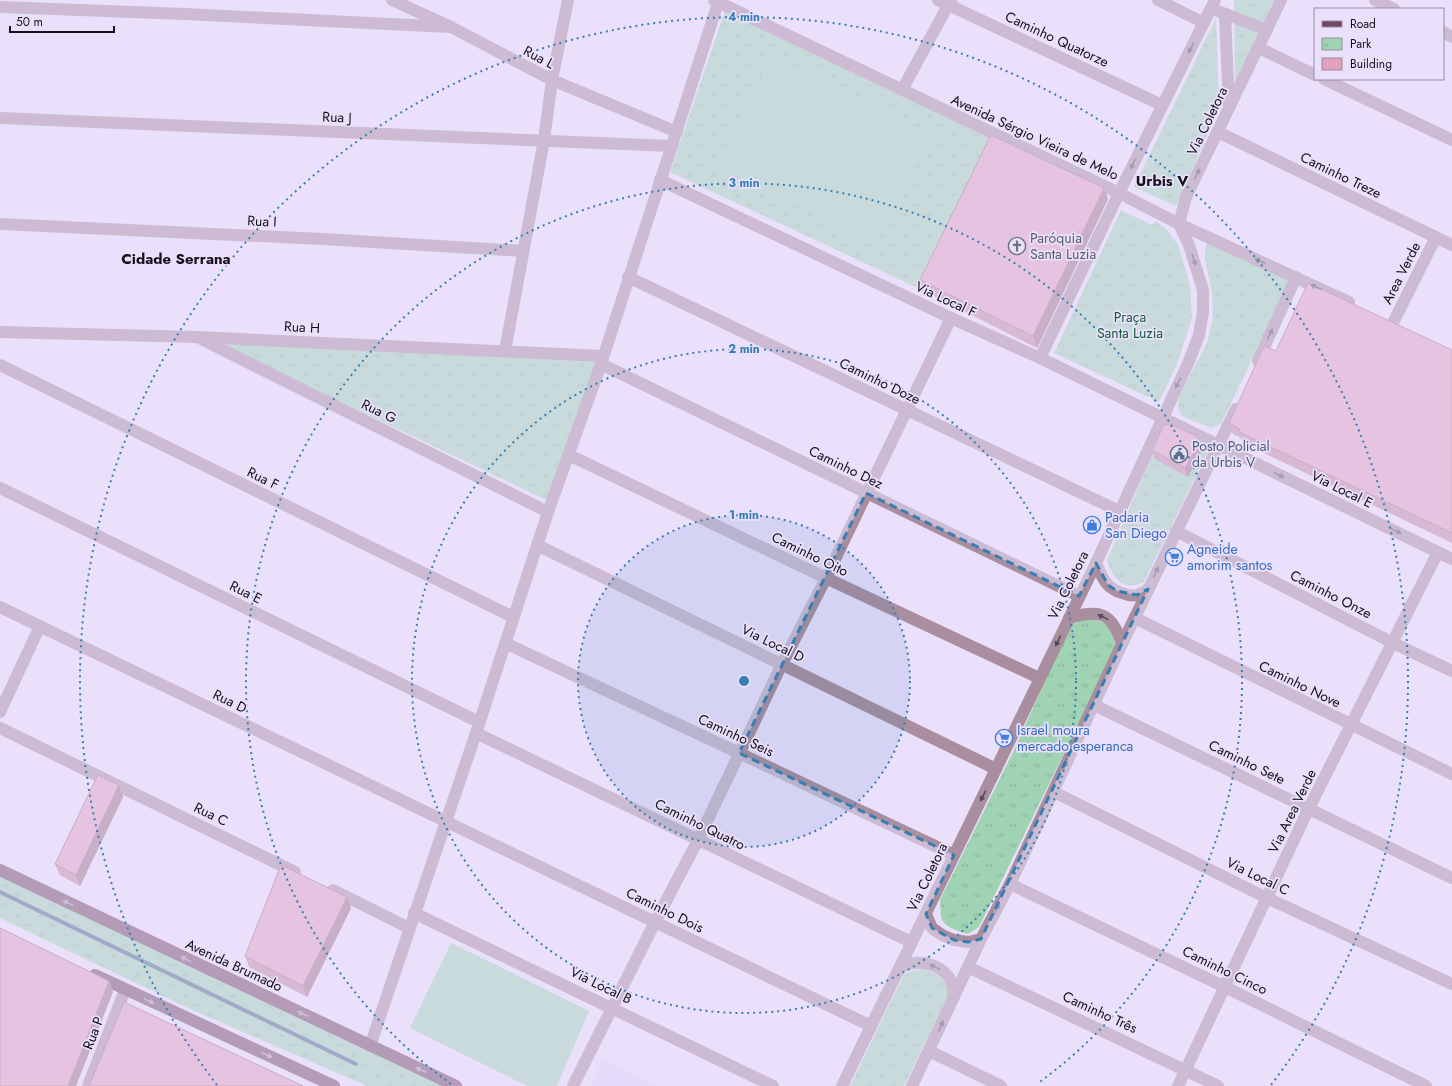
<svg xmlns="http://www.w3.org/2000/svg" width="1452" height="1086" viewBox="0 0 1452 1086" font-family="Jost,sans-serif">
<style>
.built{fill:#dfd3f5}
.park{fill:url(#park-tufts)}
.garden{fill:#a0d3b3}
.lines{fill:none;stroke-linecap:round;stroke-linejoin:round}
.stream{stroke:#496a8d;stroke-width:4}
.minor{stroke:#a98e9f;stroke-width:12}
.major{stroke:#734764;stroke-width:12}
.wall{fill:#c38aa3}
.shaded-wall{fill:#9f7185}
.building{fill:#e3a1be;stroke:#9f7185}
.oneway{fill:#564955}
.oneway2{fill:#ae94b0}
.marked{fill:none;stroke:#377fb3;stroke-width:3;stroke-dasharray:8 5;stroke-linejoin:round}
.ring{fill:none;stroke:#377fb3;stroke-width:2;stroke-dasharray:2 4}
.labels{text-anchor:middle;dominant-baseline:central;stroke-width:3.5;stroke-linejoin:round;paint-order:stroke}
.street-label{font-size:14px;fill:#131019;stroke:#eae0fc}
.worship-label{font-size:14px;fill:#5b616d;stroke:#eae0fc;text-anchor:start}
.park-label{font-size:14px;fill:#16603b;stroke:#eae0fc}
.service-label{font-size:14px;fill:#4e5e75;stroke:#eae0fc;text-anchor:start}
.shop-label{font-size:14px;fill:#366cbe;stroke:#eae0fc;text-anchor:start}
.neighbourhood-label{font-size:15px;font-weight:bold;fill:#131019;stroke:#eae0fc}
.centre{fill:#377fb3;stroke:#eae0fc;stroke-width:2}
.ring-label{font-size:12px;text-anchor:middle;font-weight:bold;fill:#377fb3;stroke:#eae0fc;stroke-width:3.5;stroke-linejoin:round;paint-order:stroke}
</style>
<defs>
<pattern id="park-tufts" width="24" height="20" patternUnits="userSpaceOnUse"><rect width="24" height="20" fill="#a0d3b3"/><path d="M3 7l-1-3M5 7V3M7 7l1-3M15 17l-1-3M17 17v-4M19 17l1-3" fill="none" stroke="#89b499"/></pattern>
</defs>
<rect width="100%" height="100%" fill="#eae0fc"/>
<polygon class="built" points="603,1060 636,1077 659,1086 590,1086"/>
<g class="park">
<polygon points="1234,0 1274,0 1235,83"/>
<polygon points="726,8 996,139 995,146 924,291 670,172"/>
<polygon points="1216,18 1219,109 1176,206 1134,187"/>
<polygon points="1121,210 1152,225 1156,221 1167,230 1178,245 1190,284 1192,318 1176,367 1159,402 1054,353"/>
<polygon points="1208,242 1284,275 1287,280 1287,287 1221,424 1211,428 1182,416 1178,408 1179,396 1207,343 1213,316 1212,293 1205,259 1205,248"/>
<polygon points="218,343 598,359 548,501"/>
<path d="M1160 437 1205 442 1209 449 1144 582C1123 592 1113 579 1107 560Z"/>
<path d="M1090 618C1110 624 1115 628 1115 649L979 927 968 934C959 931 944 928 941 917 940 912 941 905 940 900L1014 750 1070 626 1080 619Z"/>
<polygon points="0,874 445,1086 367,1086 188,1008 0,918"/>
<path d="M925 969C940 975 945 978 949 994L904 1086H850L904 974 915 970Z"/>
</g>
<g class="garden">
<polygon points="772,55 932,135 876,244 719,167"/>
<polygon points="451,943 589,1011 557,1086 527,1086 410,1028"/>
</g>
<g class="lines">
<polyline class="stream" points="0,892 356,1064"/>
<g class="minor">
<polyline points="392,0 451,27 552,80 677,132"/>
<polyline points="714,0 1119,193 1179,224 1349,302"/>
<polyline points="938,0 1162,105"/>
<polyline points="1158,0 1204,23"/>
<polyline points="1375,0 1394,9"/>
<polyline points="0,7 185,14 451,27"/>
<polyline points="1218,11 1267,30"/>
<polyline points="1225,14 1229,108"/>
<polyline points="1443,32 1452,37"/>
<polyline points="1259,48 1315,75"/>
<polyline points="1324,79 1452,140"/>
<polyline points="902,90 951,0"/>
<polyline points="0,118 672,146"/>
<polyline points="1218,132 1452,245"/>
<polyline points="660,180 951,318 1040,358 1452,559"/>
<polyline points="0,224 323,239 523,251"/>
<polyline points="628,277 1119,511"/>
<polyline points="1393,323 1436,237"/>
<polyline points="0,332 197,337 603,356"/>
<polyline points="201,339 548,512"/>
<polyline points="505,351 544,140 552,80 568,0"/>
<polyline points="1040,358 1119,193 1215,0"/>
<polyline points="1258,361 1296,277"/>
<polyline points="601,364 1079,596"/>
<polyline points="0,365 513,617"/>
<polyline points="569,455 826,578 1039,678"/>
<polyline points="0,488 479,722"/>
<polyline points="1176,531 1393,643 1452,671"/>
<polyline points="537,545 996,769"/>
<path d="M1096 563C1099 570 1102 579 1108 585 1114 591 1128 597 1137 595 1141 594 1145 591 1148 589"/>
<polyline points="0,607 871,1026"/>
<path d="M1069 618C1099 609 1112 612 1122 644"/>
<polyline points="1135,618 1452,774"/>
<polyline points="505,643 739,753 954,855"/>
<polyline points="1094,705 1452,878"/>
<polyline points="0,712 40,626"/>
<polyline points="0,728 295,872"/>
<polyline points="476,733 911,942"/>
<polyline points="1054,792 1267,898 1452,984"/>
<polyline points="1010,884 1225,987 1426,1086"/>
<polyline points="333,890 409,928"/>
<polyline points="414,913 773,1086"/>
<polyline points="926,914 932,928 942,935 954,940 968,942 981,939"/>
<polyline points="968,967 1218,1086"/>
<path d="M899 968C904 966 909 963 914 963 928 961 945 968 951 981 953 986 953 992 954 996"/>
<polyline points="370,1046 476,733 548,512 601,364 719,0"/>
<polyline points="929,1051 1001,1086"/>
<polyline points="88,1086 125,990"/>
<polyline points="573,1086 655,922 698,840 782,664 826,578 951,318"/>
<polyline points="842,1086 1096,563 1189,361 1199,335 1203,312 1203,290 1189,245 1179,224 1186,197 1281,0"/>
<polyline points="912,1086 981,939 1010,884 1122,644 1236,409"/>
<polyline points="1178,1086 1309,808 1438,552"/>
</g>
<g class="major">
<polyline points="0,870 456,1086"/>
<polyline points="95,975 334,1086"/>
</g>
</g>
<g class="wall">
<polygon points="1104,188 1108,199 1037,348 924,291 920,280"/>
<polygon points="1452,350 1452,543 1243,443 1241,438 1233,434 1229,423"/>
<polygon points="1200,441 1203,449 1188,477 1155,459 1152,450"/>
<polygon points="119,785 123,797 80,886 60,875 55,864"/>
<polygon points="347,897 351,908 307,997 249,967 245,956"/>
</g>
<g class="shaded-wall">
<polygon points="1104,188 1108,199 1037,348 1033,336"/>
<polygon points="1200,441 1203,449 1188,477 1185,468"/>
<polygon points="119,785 123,797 80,886 76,875"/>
<polygon points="347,897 351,908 307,997 303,986"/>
<polygon points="109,981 113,992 76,1086 68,1086"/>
</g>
<g class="building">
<polygon points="991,135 1104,188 1033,336 920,280"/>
<polygon points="1308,283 1452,350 1452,533 1239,432 1240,429 1229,423 1264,346 1276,351"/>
<polygon points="1170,424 1196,436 1200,441 1185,468 1152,450 1164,425"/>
<polygon points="98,775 119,785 76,875 55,864"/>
<polygon points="281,865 347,897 303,986 245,956"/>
<polygon points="0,928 109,981 68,1086 0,1086"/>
<polygon points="124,1002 303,1086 89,1086"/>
</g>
<defs><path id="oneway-solid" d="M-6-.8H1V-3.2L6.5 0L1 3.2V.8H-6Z"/></defs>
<g class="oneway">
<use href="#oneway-solid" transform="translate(1191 48) rotate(117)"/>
<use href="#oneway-solid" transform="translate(1133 164) rotate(116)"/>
<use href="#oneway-solid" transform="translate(1197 174) rotate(-64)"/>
<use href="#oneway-solid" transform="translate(1194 260) rotate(72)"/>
<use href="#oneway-solid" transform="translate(1260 261) rotate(-155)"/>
<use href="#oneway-solid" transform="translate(1316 287) rotate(-155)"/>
<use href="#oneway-solid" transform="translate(1270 334) rotate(-65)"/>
<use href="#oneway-solid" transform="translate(1178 383) rotate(116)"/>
<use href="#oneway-solid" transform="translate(1279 475) rotate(26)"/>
<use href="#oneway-solid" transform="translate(1396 531) rotate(26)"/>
<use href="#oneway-solid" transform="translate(1156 572) rotate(-65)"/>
<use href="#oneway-solid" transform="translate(1103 617) rotate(-154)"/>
<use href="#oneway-solid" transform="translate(1058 641) rotate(116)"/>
<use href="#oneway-solid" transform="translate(1065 766) rotate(-65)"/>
<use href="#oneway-solid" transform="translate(983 796) rotate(116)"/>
<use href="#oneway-solid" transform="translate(997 909) rotate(-62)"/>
<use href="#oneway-solid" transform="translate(935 967) rotate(-154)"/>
<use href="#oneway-solid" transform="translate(941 1026) rotate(-66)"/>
</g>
<g class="oneway2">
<use href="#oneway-solid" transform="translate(68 903) rotate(-154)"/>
<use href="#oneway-solid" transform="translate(186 959) rotate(-154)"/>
<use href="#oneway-solid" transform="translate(149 1001) rotate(25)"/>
<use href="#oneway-solid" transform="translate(303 1014) rotate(-155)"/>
<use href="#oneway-solid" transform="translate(267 1055) rotate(25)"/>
<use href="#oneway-solid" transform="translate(421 1070) rotate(-155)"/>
</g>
<path d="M0 0H1452V1086H0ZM866 493 1079 596 1096 563 1108 585 1117 591 1137 595 1148 589 981 939 968 942 954 940 932 928 926 914 954 855 739 753Z" fill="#eae0fc" fill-opacity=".55" fill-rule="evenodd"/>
<path class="marked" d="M866 493 1079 596 1096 563 1108 585 1117 591 1137 595 1148 589 981 939 968 942 954 940 932 928 926 914 954 855 739 753Z"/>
<circle cx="744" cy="681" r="166" fill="#377fb3" fill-opacity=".12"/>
<g class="ring">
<circle cx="744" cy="681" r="166"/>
<circle cx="744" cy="681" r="332"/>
<path d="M451 1084A498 498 0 1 1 1037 1084"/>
<path d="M217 1085A664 664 0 1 1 1271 1085"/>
</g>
<defs>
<symbol id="church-ring" viewBox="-11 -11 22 22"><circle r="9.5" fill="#eae0fc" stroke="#6b7280" stroke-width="1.5"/><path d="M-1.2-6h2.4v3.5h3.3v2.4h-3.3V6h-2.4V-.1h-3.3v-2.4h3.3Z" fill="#6b7280"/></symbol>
<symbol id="civic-ring" viewBox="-11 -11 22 22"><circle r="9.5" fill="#eae0fc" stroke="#5c6f8a" stroke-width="1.5"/><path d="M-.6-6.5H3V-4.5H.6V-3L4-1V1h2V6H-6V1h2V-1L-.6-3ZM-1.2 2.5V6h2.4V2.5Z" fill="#5c6f8a"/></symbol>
<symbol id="shop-ring" viewBox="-11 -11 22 22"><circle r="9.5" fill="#eae0fc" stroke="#3f7fe0" stroke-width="1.5"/><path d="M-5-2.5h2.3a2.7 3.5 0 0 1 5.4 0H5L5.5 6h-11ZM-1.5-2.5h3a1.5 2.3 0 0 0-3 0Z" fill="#3f7fe0"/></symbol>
<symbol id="supermarket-ring" viewBox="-11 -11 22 22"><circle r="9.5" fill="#eae0fc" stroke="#3f7fe0" stroke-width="1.5"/><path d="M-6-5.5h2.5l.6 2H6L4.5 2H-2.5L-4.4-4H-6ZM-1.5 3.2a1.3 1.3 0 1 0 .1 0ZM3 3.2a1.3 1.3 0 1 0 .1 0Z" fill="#3f7fe0"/></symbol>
</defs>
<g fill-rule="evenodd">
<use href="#church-ring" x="1007" y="236" width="20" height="20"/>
<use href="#civic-ring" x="1169" y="444" width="20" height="20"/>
<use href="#shop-ring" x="1082" y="515" width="20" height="20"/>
<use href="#supermarket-ring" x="1164" y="547" width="20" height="20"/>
<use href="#supermarket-ring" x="994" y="728" width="20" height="20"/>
</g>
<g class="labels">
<g class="street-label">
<text transform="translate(1057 39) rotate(25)">Caminho Quatorze</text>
<text transform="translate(539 57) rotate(28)">Rua L</text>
<text transform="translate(337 117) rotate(2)">Rua J</text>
<text transform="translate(1207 121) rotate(-64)">Via Coletora</text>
<text transform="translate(1035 137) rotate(25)">Avenida Sérgio Vieira de Melo</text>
<text transform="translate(1341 175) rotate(26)">Caminho Treze</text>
<text transform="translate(262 221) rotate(3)">Rua I</text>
<text transform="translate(1401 273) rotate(-63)">Area Verde</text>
<text transform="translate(946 299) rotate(25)">Via Local F</text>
<text transform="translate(302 327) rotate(3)">Rua H</text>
<text transform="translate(880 381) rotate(26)">Caminho Doze</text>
<text transform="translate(379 411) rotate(26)">Rua G</text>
<text transform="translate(846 467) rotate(26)">Caminho Dez</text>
<text transform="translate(263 478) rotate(26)">Rua F</text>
<text transform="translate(1342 489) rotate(26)">Via Local E</text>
<text transform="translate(810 554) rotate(26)">Caminho Oito</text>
<text transform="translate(1068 585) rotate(-64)">Via Coletora</text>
<text transform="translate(246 592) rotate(26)">Rua E</text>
<text transform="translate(1331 594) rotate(27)">Caminho Onze</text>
<text transform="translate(773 643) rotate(26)">Via Local D</text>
<text transform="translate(1300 684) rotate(26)">Caminho Nove</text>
<text transform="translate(230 701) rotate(26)">Rua D</text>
<text transform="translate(736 735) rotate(25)">Caminho Seis</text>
<text transform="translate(1247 762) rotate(26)">Caminho Sete</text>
<text transform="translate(1292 811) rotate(-64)">Via Area Verde</text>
<text transform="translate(211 814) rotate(26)">Rua C</text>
<text transform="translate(700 824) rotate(26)">Caminho Quatro</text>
<text transform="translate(1258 876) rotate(26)">Via Local C</text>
<text transform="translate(927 877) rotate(-64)">Via Coletora</text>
<text transform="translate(665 910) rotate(26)">Caminho Dois</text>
<text transform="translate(234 965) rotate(25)">Avenida Brumado</text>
<text transform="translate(1225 970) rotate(26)">Caminho Cinco</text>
<text transform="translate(601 985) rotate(26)">Via Local B</text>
<text transform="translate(1100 1012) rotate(25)">Caminho Três</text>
<text transform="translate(93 1033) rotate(-69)">Rua P</text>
</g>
<g class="worship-label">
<text x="1030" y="238">Paróquia<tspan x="1030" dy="16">Santa Luzia</tspan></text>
</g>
<g class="park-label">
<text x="1130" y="317">Praça<tspan x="1130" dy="16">Santa Luzia</tspan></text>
</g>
<g class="service-label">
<text x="1192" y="446">Posto Policial<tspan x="1192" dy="16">da Urbis V</tspan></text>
</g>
<g class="shop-label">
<text x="1105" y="517">Padaria<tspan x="1105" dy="16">San Diego</tspan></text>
<text x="1187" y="549">Agneide<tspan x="1187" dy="16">amorim santos</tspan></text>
<text x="1017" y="730">Israel moura<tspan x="1017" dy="16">mercado esperanca</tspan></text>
</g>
<g class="neighbourhood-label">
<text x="1162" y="181">Urbis V</text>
<text x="176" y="259">Cidade Serrana</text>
</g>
</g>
<circle cx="744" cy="681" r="6" class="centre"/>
<g class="ring-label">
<text x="744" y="21">4 min</text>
<text x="744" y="187">3 min</text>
<text x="744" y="353">2 min</text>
<text x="744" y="519">1 min</text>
</g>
<rect x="1314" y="8" width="130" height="72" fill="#eae0fc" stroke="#948da1"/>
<rect x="1322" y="21" width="20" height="6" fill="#734764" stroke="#948da1"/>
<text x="1350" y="28" font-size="12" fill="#131019">Road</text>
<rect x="1322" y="38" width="20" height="12" fill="url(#park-tufts)" stroke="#948da1"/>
<text x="1350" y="48" font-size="12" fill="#131019">Park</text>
<rect x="1322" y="58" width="20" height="12" fill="#e3a1be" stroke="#948da1"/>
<text x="1350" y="68" font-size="12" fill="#131019">Building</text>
<path d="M10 26v6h104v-6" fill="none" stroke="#131019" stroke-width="2"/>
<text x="16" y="26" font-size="12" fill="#131019" stroke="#eae0fc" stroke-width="3" paint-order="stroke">50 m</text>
</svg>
